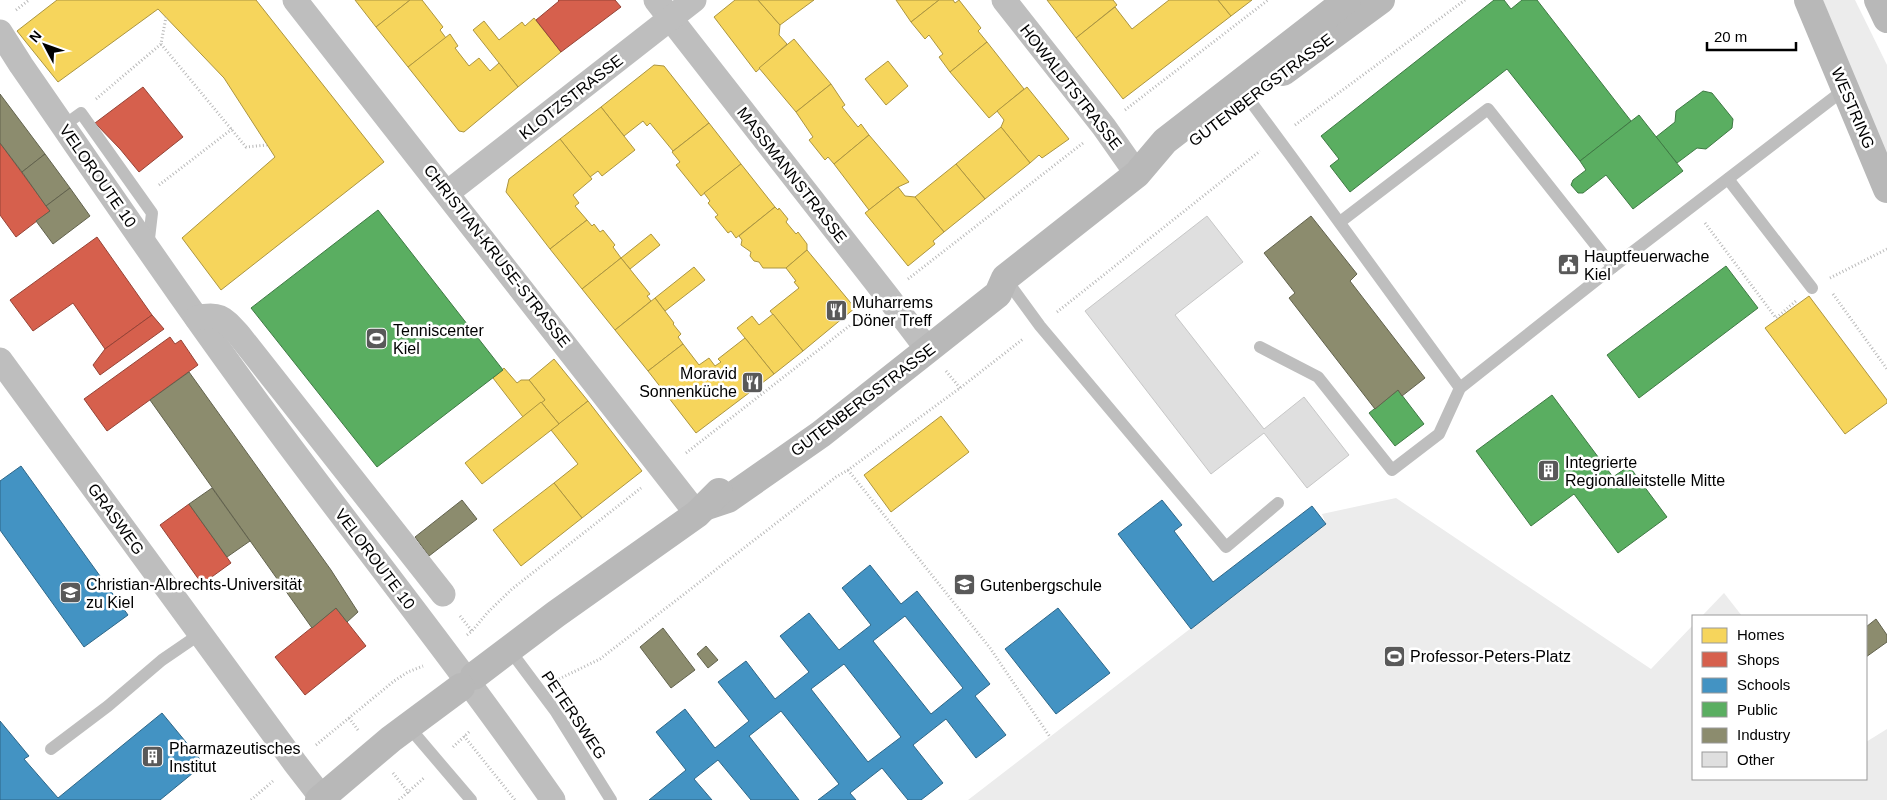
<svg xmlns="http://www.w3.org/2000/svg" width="1887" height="800" viewBox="0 0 1887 800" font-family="Arial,sans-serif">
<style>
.green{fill:#ececec}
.homes{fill:#f6d55c;stroke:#ac9540}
.shops{fill:#d6604d;stroke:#964336}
.schools{fill:#4393c3;stroke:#2f6788;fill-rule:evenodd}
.public{fill:#5aae61;stroke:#3f7a44}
.industry{fill:#8c8c6e;stroke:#62624d}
.building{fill:#dfdfdf;stroke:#c7c7c7}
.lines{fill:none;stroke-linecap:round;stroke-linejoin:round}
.path{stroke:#b9b9b9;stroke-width:3;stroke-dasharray:1 2.5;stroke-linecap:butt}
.lane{stroke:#bebebe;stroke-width:12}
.street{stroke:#bebebe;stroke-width:25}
.secondary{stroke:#b8b8b8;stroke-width:28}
.labels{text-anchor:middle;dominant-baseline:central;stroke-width:5;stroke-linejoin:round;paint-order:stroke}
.street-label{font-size:16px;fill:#000;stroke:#fff}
.poi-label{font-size:16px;fill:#000;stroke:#fff;text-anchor:start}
</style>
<rect width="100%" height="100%" fill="#fff"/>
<g class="green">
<polygon points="1823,0 1855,0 1887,65 1887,157"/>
<polygon points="1396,498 1651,669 1693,625 1693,779 1866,779 1866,742 1887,729 1887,800 968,800 1326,524 1322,514"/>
<polygon points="1724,593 1742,616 1702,616"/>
</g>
<g class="homes">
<polygon points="57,0 256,0 384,162 221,290 182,238 275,157 224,78 158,9 58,82 17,31"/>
<polygon points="355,0 410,0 376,27"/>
<polygon points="410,0 422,0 443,27 440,30 446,38 408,67 376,27"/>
<polygon points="735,0 758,0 780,25 779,35 787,44 756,72 714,17"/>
<polygon points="758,0 814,0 780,25"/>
<polygon points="896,0 939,0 911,22"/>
<polygon points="939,0 953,0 955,3 959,0 981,28 978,31 987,42 950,72 939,57 943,54 929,35 925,39 911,22"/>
<polygon points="1047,0 1113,0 1117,5 1076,38"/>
<polygon points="1169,0 1218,0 1231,16 1123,99 1076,38 1115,7 1132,29"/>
<polygon points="1218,0 1252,0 1231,16"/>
<polygon points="534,18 561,52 518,87 473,30 484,21 499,40 522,22 525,26"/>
<polygon points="450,34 458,46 455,48 469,66 479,58 490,71 499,63 518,87 464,132 459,131 408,67"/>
<polygon points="794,39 831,84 796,112 759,68"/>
<polygon points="987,42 1024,89 989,118 950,72"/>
<polygon points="888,61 908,86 886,105 865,79"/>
<polygon points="654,65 664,66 709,123 673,151 650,123 647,126 643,121 624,136 601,107"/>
<polygon points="831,84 845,105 842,107 858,127 861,124 869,135 834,164 828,157 825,160 809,140 813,137 796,112"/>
<polygon points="1027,87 1069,139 1042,158 1039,155 1030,163 1001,127 1004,120 997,111"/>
<polygon points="601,107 635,150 602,176 598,171 590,177 560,139"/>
<polygon points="709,123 741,164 701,196 676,165 680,162 672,152"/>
<polygon points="1001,127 1030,163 985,199 956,164"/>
<polygon points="869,135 909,182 898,187 869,210 834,164"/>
<polygon points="560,139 592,179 573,195 579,203 575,206 587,220 550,249 506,192 509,179"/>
<polygon points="741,164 775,207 736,238 731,231 728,233 715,217 718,215 708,203 710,201 704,193"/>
<polygon points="956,164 985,199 944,232 915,197"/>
<polygon points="898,187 905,196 915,197 944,232 933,241 935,244 908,266 865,213"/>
<polygon points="775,207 778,210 779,208 788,219 786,222 796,234 798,232 807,244 807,250 786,268 763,268 759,262 754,261 750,256 751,252 741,245 742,240 739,236"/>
<polygon points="587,220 592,226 594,224 600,232 603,230 615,245 613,247 621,258 582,289 550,249"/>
<polygon points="651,234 660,245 630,269 621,258"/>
<polygon points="807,250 855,308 803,351 770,311 799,288 794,282 796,281 786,268"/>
<polygon points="621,258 650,294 647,296 651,301 615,330 582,289"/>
<polygon points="694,267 705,280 665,311 655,298"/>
<polygon points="1809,296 1887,400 1887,403 1845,434 1765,328"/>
<polygon points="655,298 674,323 673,324 681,334 678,337 683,344 648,371 615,330"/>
<polygon points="773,314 803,351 774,374 737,328 752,316 759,325"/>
<polygon points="745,338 774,374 696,433 648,371 683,344 699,365 709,358 715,366 721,362 718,359"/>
<polygon points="554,359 588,401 559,424 541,402 545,400 529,380"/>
<polygon points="504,368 517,383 521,380 529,380 545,400 523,417 493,378"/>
<polygon points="588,401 642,471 582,518 554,483 578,464 551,430"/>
<polygon points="541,402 559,424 482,484 465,463"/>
<polygon points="941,416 969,452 891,512 864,475"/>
<polygon points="554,483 582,518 521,566 493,530"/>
</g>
<g class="shops">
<polygon points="558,0 615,0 621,7 561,52 536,20 559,1"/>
<polygon points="143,87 183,137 139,172 120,149 95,123"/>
<polygon points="0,143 50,211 16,237 0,215"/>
<polygon points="97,237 152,315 105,349 73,303 33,331 10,300"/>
<polygon points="152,315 164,329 100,375 93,365 105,349"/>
<polygon points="170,337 175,344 181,340 198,365 107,431 84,399"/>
<polygon points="189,504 231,563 202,584 160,525"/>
<polygon points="336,608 366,646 305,695 275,657"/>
</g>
<g class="schools">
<polygon points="21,466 128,615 84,647 0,530 0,481"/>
<polygon points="1162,500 1182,525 1174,531 1213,582 1312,506 1326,524 1191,629 1118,534"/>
<path d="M870 565 901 604 917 591 990 684 975 696 1006 735 976 758 946 719 913 745 943 783 921 800H908L882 768 850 793 856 800H818L839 784 781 711 749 736 799 800H751L718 760 694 779 712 800H649L686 770 656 732 685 709 715 748 749 721 718 682 746 661 775 699 809 672 780 636 809 613 839 650 871 625 842 588ZM905 616 963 688 931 714 873 641ZM844 664 901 737 868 762 811 689Z"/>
<polygon points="1058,608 1110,673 1056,714 1005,649"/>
<polygon points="162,713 204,764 160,800 0,800 0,721 29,756 24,759 58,798"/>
</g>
<g class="public">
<polygon points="1494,0 1504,0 1511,9 1522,0 1537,0 1631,121 1580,161 1507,69 1350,192 1330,166 1339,159 1321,136"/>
<polygon points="1703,91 1712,93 1733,119 1732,128 1706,149 1697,148 1677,163 1656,137 1675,122 1676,111"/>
<polygon points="1639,115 1683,171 1633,209 1606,175 1583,193 1578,193 1571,185 1573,180 1586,170 1580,161"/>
<polygon points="378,210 503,370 377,467 251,308"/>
<polygon points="1726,266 1758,308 1639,398 1607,355"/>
<polygon points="1398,390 1424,424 1395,446 1369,413"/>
<polygon points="1552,395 1613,477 1629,466 1667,517 1618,553 1574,494 1531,526 1476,451"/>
</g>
<g class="industry">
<polygon points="0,94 45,154 22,172 0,143"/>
<polygon points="45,154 70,188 46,206 22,172"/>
<polygon points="70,188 90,216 53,244 36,221 50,211 46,206"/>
<polygon points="1311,216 1357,274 1350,281 1425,378 1402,396 1398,390 1375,409 1289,298 1295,293 1264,253"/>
<polygon points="189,372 331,570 358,612 347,622 336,608 312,628 150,400"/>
<polygon points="212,488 250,541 227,557 189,504"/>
<polygon points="462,500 477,519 429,556 415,537"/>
<polygon points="1876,619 1887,635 1887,642 1866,657 1866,627"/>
<polygon points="663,628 695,670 671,688 640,647"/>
<polygon points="706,646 718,660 708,668 697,654"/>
</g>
<polygon class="building" points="1207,216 1243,262 1175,315 1264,429 1304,397 1349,455 1307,488 1264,433 1211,474 1085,311"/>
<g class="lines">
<g class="path">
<polyline points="16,10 29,0"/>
<polyline points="161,44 246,147 267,145"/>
<polyline points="96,99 161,44 166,17"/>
<polyline points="1125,110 1268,0"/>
<polyline points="1295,125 1465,0"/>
<polyline points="159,185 232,129"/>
<polyline points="1705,223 1776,318 1796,301"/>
<polyline points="1830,278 1887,249"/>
<polyline points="908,279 1083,143"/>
<polyline points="1833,294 1887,369"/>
<polyline points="1057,312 1260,151"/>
<polyline points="946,371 960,388"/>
<polyline points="686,453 866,313"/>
<polyline points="848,470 990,648 1050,737"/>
<polyline points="460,616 472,631"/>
<polyline points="467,635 472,631 488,612 512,589 641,488"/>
<polyline points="559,679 600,659 836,477 848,470 960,388 1023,339"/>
<polyline points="349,718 358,730"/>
<polyline points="464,736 515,800"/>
<polyline points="316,745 394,681 408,672 423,666"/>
<polyline points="453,747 470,731"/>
<polyline points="393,773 409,793"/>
<polyline points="251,800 273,781"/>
<polyline points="399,800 425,777"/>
</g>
<g class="lane">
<polyline points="1248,98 1291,156 1460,388"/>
<polyline points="63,126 81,113 152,213 148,247"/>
<polyline points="1728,179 1812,288"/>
<polyline points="1340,222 1488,109 1613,267"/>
<polyline points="1005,278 1040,326 1226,547 1278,503"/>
<polyline points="1260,347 1318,377 1392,470 1439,434 1460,388 1613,267 1845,89"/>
<polyline points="509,649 556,712 611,800"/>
<polyline points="408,726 471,800"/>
<polyline points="51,749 108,706 162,660 200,634"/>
</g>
<g class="street">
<polyline points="295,0 697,514"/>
<polyline points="656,0 887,296 928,350"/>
<polyline points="1004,0 1104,127 1137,174"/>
<path d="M0 32 21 65C109 192 196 321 289 445 377 563 469 679 553 800"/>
<polyline points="447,193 694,0"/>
<path d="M197 318C220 312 224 319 239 335L443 594"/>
<polyline points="0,360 295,763 322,798"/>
</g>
<g class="secondary">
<polyline points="1808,0 1887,189"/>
<polyline points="1878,0 1887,19"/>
<polyline points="1283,72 1381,0"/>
<polyline points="707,506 728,499 821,434 998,294 1005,278 1137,174 1165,141 1347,0"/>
<polyline points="474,676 556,614 697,514 719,492"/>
<polyline points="319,800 391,739 461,687"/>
</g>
</g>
<defs>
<symbol id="civic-square" viewBox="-11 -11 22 22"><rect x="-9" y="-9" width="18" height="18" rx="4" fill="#595959" stroke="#fff"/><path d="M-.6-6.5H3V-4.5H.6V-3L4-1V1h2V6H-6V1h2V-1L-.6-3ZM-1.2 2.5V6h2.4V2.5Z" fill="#fff"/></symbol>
<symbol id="restaurant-square" viewBox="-11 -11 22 22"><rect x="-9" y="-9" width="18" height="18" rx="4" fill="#595959" stroke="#fff"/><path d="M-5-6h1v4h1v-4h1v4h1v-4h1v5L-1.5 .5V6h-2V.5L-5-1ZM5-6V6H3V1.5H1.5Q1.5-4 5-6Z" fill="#fff"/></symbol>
<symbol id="stadium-square" viewBox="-11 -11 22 22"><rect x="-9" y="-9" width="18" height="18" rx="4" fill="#595959" stroke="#fff"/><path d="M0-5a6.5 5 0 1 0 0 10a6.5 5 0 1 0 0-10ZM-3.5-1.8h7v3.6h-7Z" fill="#fff"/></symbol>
<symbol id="building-square" viewBox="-11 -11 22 22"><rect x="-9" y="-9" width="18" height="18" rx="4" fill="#595959" stroke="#fff"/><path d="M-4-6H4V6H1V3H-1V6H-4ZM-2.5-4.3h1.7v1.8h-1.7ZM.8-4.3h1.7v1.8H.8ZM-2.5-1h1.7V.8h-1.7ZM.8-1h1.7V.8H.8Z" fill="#fff"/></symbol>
<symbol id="school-square" viewBox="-11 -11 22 22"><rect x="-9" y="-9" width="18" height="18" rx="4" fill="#595959" stroke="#fff"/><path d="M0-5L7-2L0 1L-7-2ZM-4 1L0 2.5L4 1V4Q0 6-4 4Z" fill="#fff"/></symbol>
<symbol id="university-square" viewBox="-11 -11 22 22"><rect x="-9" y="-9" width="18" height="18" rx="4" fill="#595959" stroke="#fff"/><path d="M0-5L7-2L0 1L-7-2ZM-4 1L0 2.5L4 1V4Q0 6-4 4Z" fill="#fff"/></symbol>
</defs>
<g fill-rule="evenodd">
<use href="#civic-square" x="1556" y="252" width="25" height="25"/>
<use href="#restaurant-square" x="824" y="298" width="25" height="25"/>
<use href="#stadium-square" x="364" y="326" width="25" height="25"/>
<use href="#restaurant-square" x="740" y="370" width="25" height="25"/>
<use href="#building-square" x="1536" y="458" width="25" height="25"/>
<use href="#school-square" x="952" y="572" width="25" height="25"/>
<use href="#university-square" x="58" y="580" width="25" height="25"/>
<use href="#stadium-square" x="1382" y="644" width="25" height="25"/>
<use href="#building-square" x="140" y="744" width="25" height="25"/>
</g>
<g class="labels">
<g class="street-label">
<text transform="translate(1071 87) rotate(52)">HOWALDTSTRASSE</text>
<text transform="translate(1261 90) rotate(-37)">GUTENBERGSTRASSE</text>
<text transform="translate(571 97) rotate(-38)">KLOTZSTRASSE</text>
<text transform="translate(1853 108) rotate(67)">WESTRING</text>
<text transform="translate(792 175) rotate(52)">MASSMANNSTRASSE</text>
<text transform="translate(98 176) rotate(55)">VELOROUTE 10</text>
<text transform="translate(497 256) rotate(52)">CHRISTIAN-KRUSE-STRASSE</text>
<text transform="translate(863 400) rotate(-37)">GUTENBERGSTRASSE</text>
<text transform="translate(116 519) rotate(54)">GRASWEG</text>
<text transform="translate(375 559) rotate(53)">VELOROUTE 10</text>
<text transform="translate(574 715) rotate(56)">PETERSWEG</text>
</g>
<g class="poi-label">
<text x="1584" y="256">Hauptfeuerwache<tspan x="1584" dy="18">Kiel</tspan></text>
<text x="852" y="302">Muharrems<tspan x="852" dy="18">Döner Treff</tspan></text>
<text x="393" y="330">Tenniscenter<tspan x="393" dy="18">Kiel</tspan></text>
<text x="737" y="373" text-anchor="end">Moravid<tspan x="737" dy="18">Sonnenküche</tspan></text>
<text x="1565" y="462">Integrierte<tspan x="1565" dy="18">Regionalleitstelle Mitte</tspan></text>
<text x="86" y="584">Christian-Albrechts-Universität<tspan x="86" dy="18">zu Kiel</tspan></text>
<text x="980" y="585">Gutenbergschule</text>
<text x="1410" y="656">Professor-Peters-Platz</text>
<text x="169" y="748">Pharmazeutisches<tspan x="169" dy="18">Institut</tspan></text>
</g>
</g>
<rect x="1692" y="615" width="175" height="165" fill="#ffffff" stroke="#999999"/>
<rect x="1702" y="628" width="25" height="15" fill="#f6d55c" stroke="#999999"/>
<text x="1737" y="640" font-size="15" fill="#000000">Homes</text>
<rect x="1702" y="652" width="25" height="15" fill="#d6604d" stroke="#999999"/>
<text x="1737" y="665" font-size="15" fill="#000000">Shops</text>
<rect x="1702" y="678" width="25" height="15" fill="#4393c3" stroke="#999999"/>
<text x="1737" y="690" font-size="15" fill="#000000">Schools</text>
<rect x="1702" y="702" width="25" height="15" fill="#5aae61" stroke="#999999"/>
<text x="1737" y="715" font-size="15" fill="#000000">Public</text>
<rect x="1702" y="728" width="25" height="15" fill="#8c8c6e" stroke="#999999"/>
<text x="1737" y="740" font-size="15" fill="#000000">Industry</text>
<rect x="1702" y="752" width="25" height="15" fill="#dfdfdf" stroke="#999999"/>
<text x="1737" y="765" font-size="15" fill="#000000">Other</text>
<g transform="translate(45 45) rotate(311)" stroke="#ffffff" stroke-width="4" paint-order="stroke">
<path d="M0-4L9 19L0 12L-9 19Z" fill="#000000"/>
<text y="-8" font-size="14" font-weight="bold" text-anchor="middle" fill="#000000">N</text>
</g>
<path d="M1707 42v8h89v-8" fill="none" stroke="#000000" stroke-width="2.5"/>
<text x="1714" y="42" font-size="15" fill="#000000" stroke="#ffffff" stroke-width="4" paint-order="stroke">20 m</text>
</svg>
